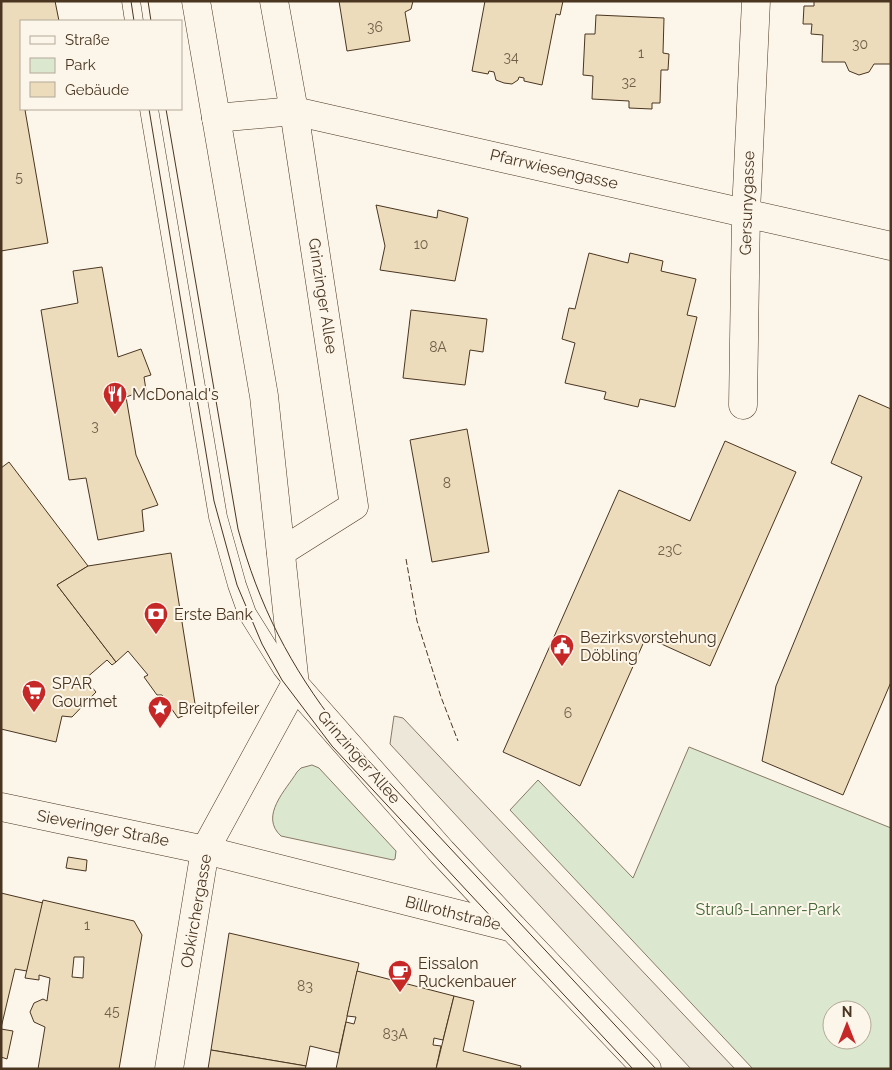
<svg xmlns="http://www.w3.org/2000/svg" width="892" height="1070" viewBox="0 0 892 1070" font-family="Raleway,sans-serif">
<style>
.green{fill:#dce7d0;stroke:#887966;fill-rule:evenodd}
.parking{fill:#ede7d9;stroke:#887966}
.building{fill:#ecdcbc;stroke:#4a3520;fill-rule:evenodd}
.lines{fill:none;stroke-linecap:round;stroke-linejoin:round}
.service-casing{stroke:#4a3520;stroke-width:19}
.minor-casing{stroke:#4a3520;stroke-width:29}
.tertiary-casing{stroke:#4a3520;stroke-width:29}
.secondary-casing{stroke:#4a3520;stroke-width:29}
.service{stroke:#fbf6e9;stroke-width:18}
.minor{stroke:#fbf6e9;stroke-width:28}
.tertiary{stroke:#fbf6e9;stroke-width:28}
.secondary{stroke:#fbf6e9;stroke-width:28}
.tram{stroke:#4a3520;stroke-width:1}
.fence{stroke:#4a3520;stroke-width:1;stroke-dasharray:6 2.5;stroke-linecap:butt}
.labels{text-anchor:middle;dominant-baseline:central;stroke-width:4;stroke-linejoin:round;paint-order:stroke}
.number-label{font-size:14px;fill:#725f47}
.street-label{font-size:16px;fill:#4a3520;stroke:#fbf6e9}
.poi-label{font-size:16px;fill:#4a3520;stroke:#fbf6e9;text-anchor:start}
.park-label{font-size:16px;fill:#436837;stroke:#fbf6e9}
</style>
<rect width="100%" height="100%" fill="#fbf6e9"/>
<g class="green">
<path d="M689 747 891 828V1069H753L510 810 538 780 633 878ZM832 1010H862V1040H832Z"/>
<path d="M312 765 319 768 396 851 395 859 393 860 281 836C259 816 286 790 297 772L301 768Z"/>
</g>
<polygon class="parking" points="394,716 403,718 735,1069 691,1069 390,744"/>
<g class="building">
<polygon points="1,1 55,1 59,21 21,21 21,109 32,109 25,110 48,243 1,251"/>
<polygon points="339,1 413,1 411,9 405,12 410,41 347,51"/>
<polygon points="485,1 563,1 560,15 556,14 542,85 524,81 524,78 519,77 518,80 512,84 504,83 496,80 494,72 489,71 488,74 472,71"/>
<polygon points="814,1 891,1 891,64 874,64 869,72 859,75 849,71 845,62 822,62 823,35 811,34 812,24 803,24 804,6 814,6"/>
<polygon points="596,15 664,18 663,53 669,54 668,70 661,70 660,103 652,103 652,109 629,108 629,101 592,99 593,76 583,75 585,34 595,34"/>
<polygon points="376,205 437,218 438,210 468,218 455,281 380,270 385,246"/>
<polygon points="589,253 628,263 630,253 663,261 661,271 696,279 687,315 697,317 675,407 640,399 638,407 604,399 606,392 565,383 575,343 562,339 569,308 575,309"/>
<polygon points="102,267 118,357 141,349 151,375 144,377 146,390 126,397 136,455 158,505 142,510 144,531 98,540 86,478 69,480 41,310 78,303 73,271"/>
<polygon points="411,310 487,319 483,352 470,350 465,385 403,378"/>
<polygon points="859,395 891,409 891,682 843,795 762,761 776,686 862,477 831,463"/>
<polygon points="467,429 489,552 432,562 410,440"/>
<polygon points="725,441 796,472 710,666 646,637 580,786 503,752 619,490 690,521"/>
<polygon points="9,462 88,566 57,585 116,662 112,665 107,660 85,679 96,692 72,717 62,716 56,742 1,729 1,468"/>
<polygon points="171,553 196,710 178,718 162,695 157,695 144,677 148,675 128,651 116,662 57,585 88,566"/>
<polygon points="68,857 87,860 86,871 66,868"/>
<polygon points="1,893 43,903 27,971 15,969 1,1028"/>
<path d="M43 900 134 921 142 935 119 1069H38L45 1027 34 1022 30 1012 34 1003 43 999 47 1001 50 978 39 975V980L25 978ZM74 957H84L83 978 72 977Z"/>
<polygon points="229,933 359,963 339,1053 310,1046 306,1066 211,1050"/>
<polygon points="357,971 454,996 443,1040 434,1038 433,1045 441,1046 436,1069 336,1069 346,1022 354,1024 356,1017 347,1016"/>
<polygon points="454,996 474,1001 463,1051 521,1066 520,1069 436,1069"/>
<polygon points="1,1029 13,1031 7,1059 1,1057"/>
<polygon points="211,1050 306,1066 305,1069 208,1069"/>
</g>
<g class="lines">
<defs>
<g id="service">
<polyline points="131,1 134,21"/>
<polyline points="149,109 218,517 237,585 247,613 282,669 294,684"/>
</g>
<g id="minor">
<polyline points="274,1 294,111 354,506 281,552"/>
<polyline points="216,118 294,111 891,246"/>
<polyline points="743,405 746,212 756,1"/>
</g>
<g id="tertiary">
<polyline points="196,1 264,396 295,685 442,852 513,928"/>
<polyline points="169,1069 205,850 295,685"/>
</g>
<polyline id="secondary" points="1,807 205,850 513,928 647,1069"/>
</defs>
<use href="#service" class="service-casing"/>
<use href="#minor" class="minor-casing"/>
<use href="#tertiary" class="tertiary-casing"/>
<use href="#secondary" class="secondary-casing"/>
<use href="#service" class="service"/>
<use href="#minor" class="minor"/>
<use href="#tertiary" class="tertiary"/>
<use href="#secondary" class="secondary"/>
<g class="tram">
<polyline points="131,1 134,21"/>
<polyline points="148,1 151,21"/>
<polyline points="149,109 214,501 237,585 262,644 282,680 332,746 633,1069"/>
<path d="M166 109 238 529C259 606 290 666 339 729L656 1069"/>
</g>
<polyline class="fence" points="406,559 417,621 441,697 458,741"/>
</g>
<defs>
<symbol id="restaurant-pin" viewBox="-11 -11 22 30"><path d="M0 17L-7.5 6A9.5 9.5 0 1 1 7.5 6Z" fill="#c62828" stroke="#fbf6e9"/><path d="M-5-6h1v4h1v-4h1v4h1v-4h1v5L-1.5 .5V6h-2V.5L-5-1ZM5-6V6H3V1.5H1.5Q1.5-4 5-6Z" fill="#fff"/></symbol>
<symbol id="bank-pin" viewBox="-11 -11 22 30"><path d="M0 17L-7.5 6A9.5 9.5 0 1 1 7.5 6Z" fill="#c62828" stroke="#fbf6e9"/><path d="M-6-4H6V4H-6ZM0-2.3a2.3 2.3 0 1 0 0 4.6a2.3 2.3 0 1 0 0-4.6Z" fill="#fff"/></symbol>
<symbol id="civic-pin" viewBox="-11 -11 22 30"><path d="M0 17L-7.5 6A9.5 9.5 0 1 1 7.5 6Z" fill="#c62828" stroke="#fbf6e9"/><path d="M-.6-6.5H3V-4.5H.6V-3L4-1V1h2V6H-6V1h2V-1L-.6-3ZM-1.2 2.5V6h2.4V2.5Z" fill="#fff"/></symbol>
<symbol id="supermarket-pin" viewBox="-11 -11 22 30"><path d="M0 17L-7.5 6A9.5 9.5 0 1 1 7.5 6Z" fill="#c62828" stroke="#fbf6e9"/><path d="M-6-5.5h2.5l.6 2H6L4.5 2H-2.5L-4.4-4H-6ZM-1.5 3.2a1.3 1.3 0 1 0 .1 0ZM3 3.2a1.3 1.3 0 1 0 .1 0Z" fill="#fff"/></symbol>
<symbol id="sight-pin" viewBox="-11 -11 22 30"><path d="M0 17L-7.5 6A9.5 9.5 0 1 1 7.5 6Z" fill="#c62828" stroke="#fbf6e9"/><path d="M0-6L1.8-2.2L6-1.7L2.9 1.2L3.7 5.4L0 3.3L-3.7 5.4L-2.9 1.2L-6-1.7L-1.8-2.2Z" fill="#fff"/></symbol>
<symbol id="cafe-pin" viewBox="-11 -11 22 30"><path d="M0 17L-7.5 6A9.5 9.5 0 1 1 7.5 6Z" fill="#c62828" stroke="#fbf6e9"/><path d="M-5.5-4.5H6V0H3Q3 3.5 0 3.5H-2.5Q-5.5 3.5-5.5 0ZM3-3.2v2h1.7v-2ZM-6 4.5H4V6H-6Z" fill="#fff"/></symbol>
</defs>
<g fill-rule="evenodd">
<use href="#restaurant-pin" x="101" y="380" width="28" height="38"/>
<use href="#bank-pin" x="142" y="600" width="28" height="38"/>
<use href="#civic-pin" x="548" y="632" width="28" height="38"/>
<use href="#supermarket-pin" x="20" y="678" width="28" height="38"/>
<use href="#sight-pin" x="146" y="694" width="28" height="38"/>
<use href="#cafe-pin" x="386" y="958" width="28" height="38"/>
</g>
<g class="labels">
<g class="number-label">
<text x="375" y="27">36</text>
<text x="860" y="44">30</text>
<text x="641" y="53">1</text>
<text x="511" y="57">34</text>
<text x="629" y="82">32</text>
<text x="19" y="177">5</text>
<text x="421" y="244">10</text>
<text x="438" y="347">8A</text>
<text x="95" y="426">3</text>
<text x="447" y="483">8</text>
<text x="670" y="550">23C</text>
<text x="568" y="713">6</text>
<text x="87" y="925">1</text>
<text x="305" y="986">83</text>
<text x="112" y="1011">45</text>
<text x="395" y="1034">83A</text>
</g>
<g class="street-label">
<text transform="translate(554 169) rotate(13)">Pfarrwiesengasse</text>
<text transform="translate(747 203) rotate(-88)">Gersunygasse</text>
<text transform="translate(323 296) rotate(81)">Grinzinger Allee</text>
<text transform="translate(359 757) rotate(49)">Grinzinger Allee</text>
<text transform="translate(103 828) rotate(11)">Sieveringer Straße</text>
<text transform="translate(196 911) rotate(-80)">Obkirchergasse</text>
<text transform="translate(453 913) rotate(14)">Billrothstraße</text>
</g>
<g class="poi-label">
<text x="132" y="394">McDonald's</text>
<text x="174" y="614">Erste Bank</text>
<text x="580" y="637">Bezirksvorstehung<tspan x="580" dy="18">Döbling</tspan></text>
<text x="52" y="683">SPAR<tspan x="52" dy="18">Gourmet</tspan></text>
<text x="178" y="708">Breitpfeiler</text>
<text x="418" y="963">Eissalon<tspan x="418" dy="18">Ruckenbauer</tspan></text>
</g>
<g class="park-label">
<text x="768" y="909">Strauß-Lanner-Park</text>
</g>
</g>
<rect width="892" height="1070" fill="none" stroke="#4a3520" stroke-width="5"/>
<rect x="20" y="20" width="162" height="90" fill="#fbf6e9" stroke="#b4a999"/>
<rect x="30" y="36" width="25" height="8" fill="#fbf6e9" stroke="#b4a999"/>
<text x="65" y="45" font-size="15" fill="#4a3520">Straße</text>
<rect x="30" y="58" width="25" height="15" fill="#dce7d0" stroke="#b4a999"/>
<text x="65" y="70" font-size="15" fill="#4a3520">Park</text>
<rect x="30" y="82" width="25" height="15" fill="#ecdcbc" stroke="#b4a999"/>
<text x="65" y="95" font-size="15" fill="#4a3520">Gebäude</text>
<g transform="translate(847 1025)"><circle r="24" fill="#fbf6e9" stroke="#b4a999"/>
<path d="M0-4L9 19L0 12L-9 19Z" fill="#c62828"/>
<text y="-8" font-size="14" font-weight="bold" text-anchor="middle" fill="#4a3520">N</text>
</g>
</svg>
